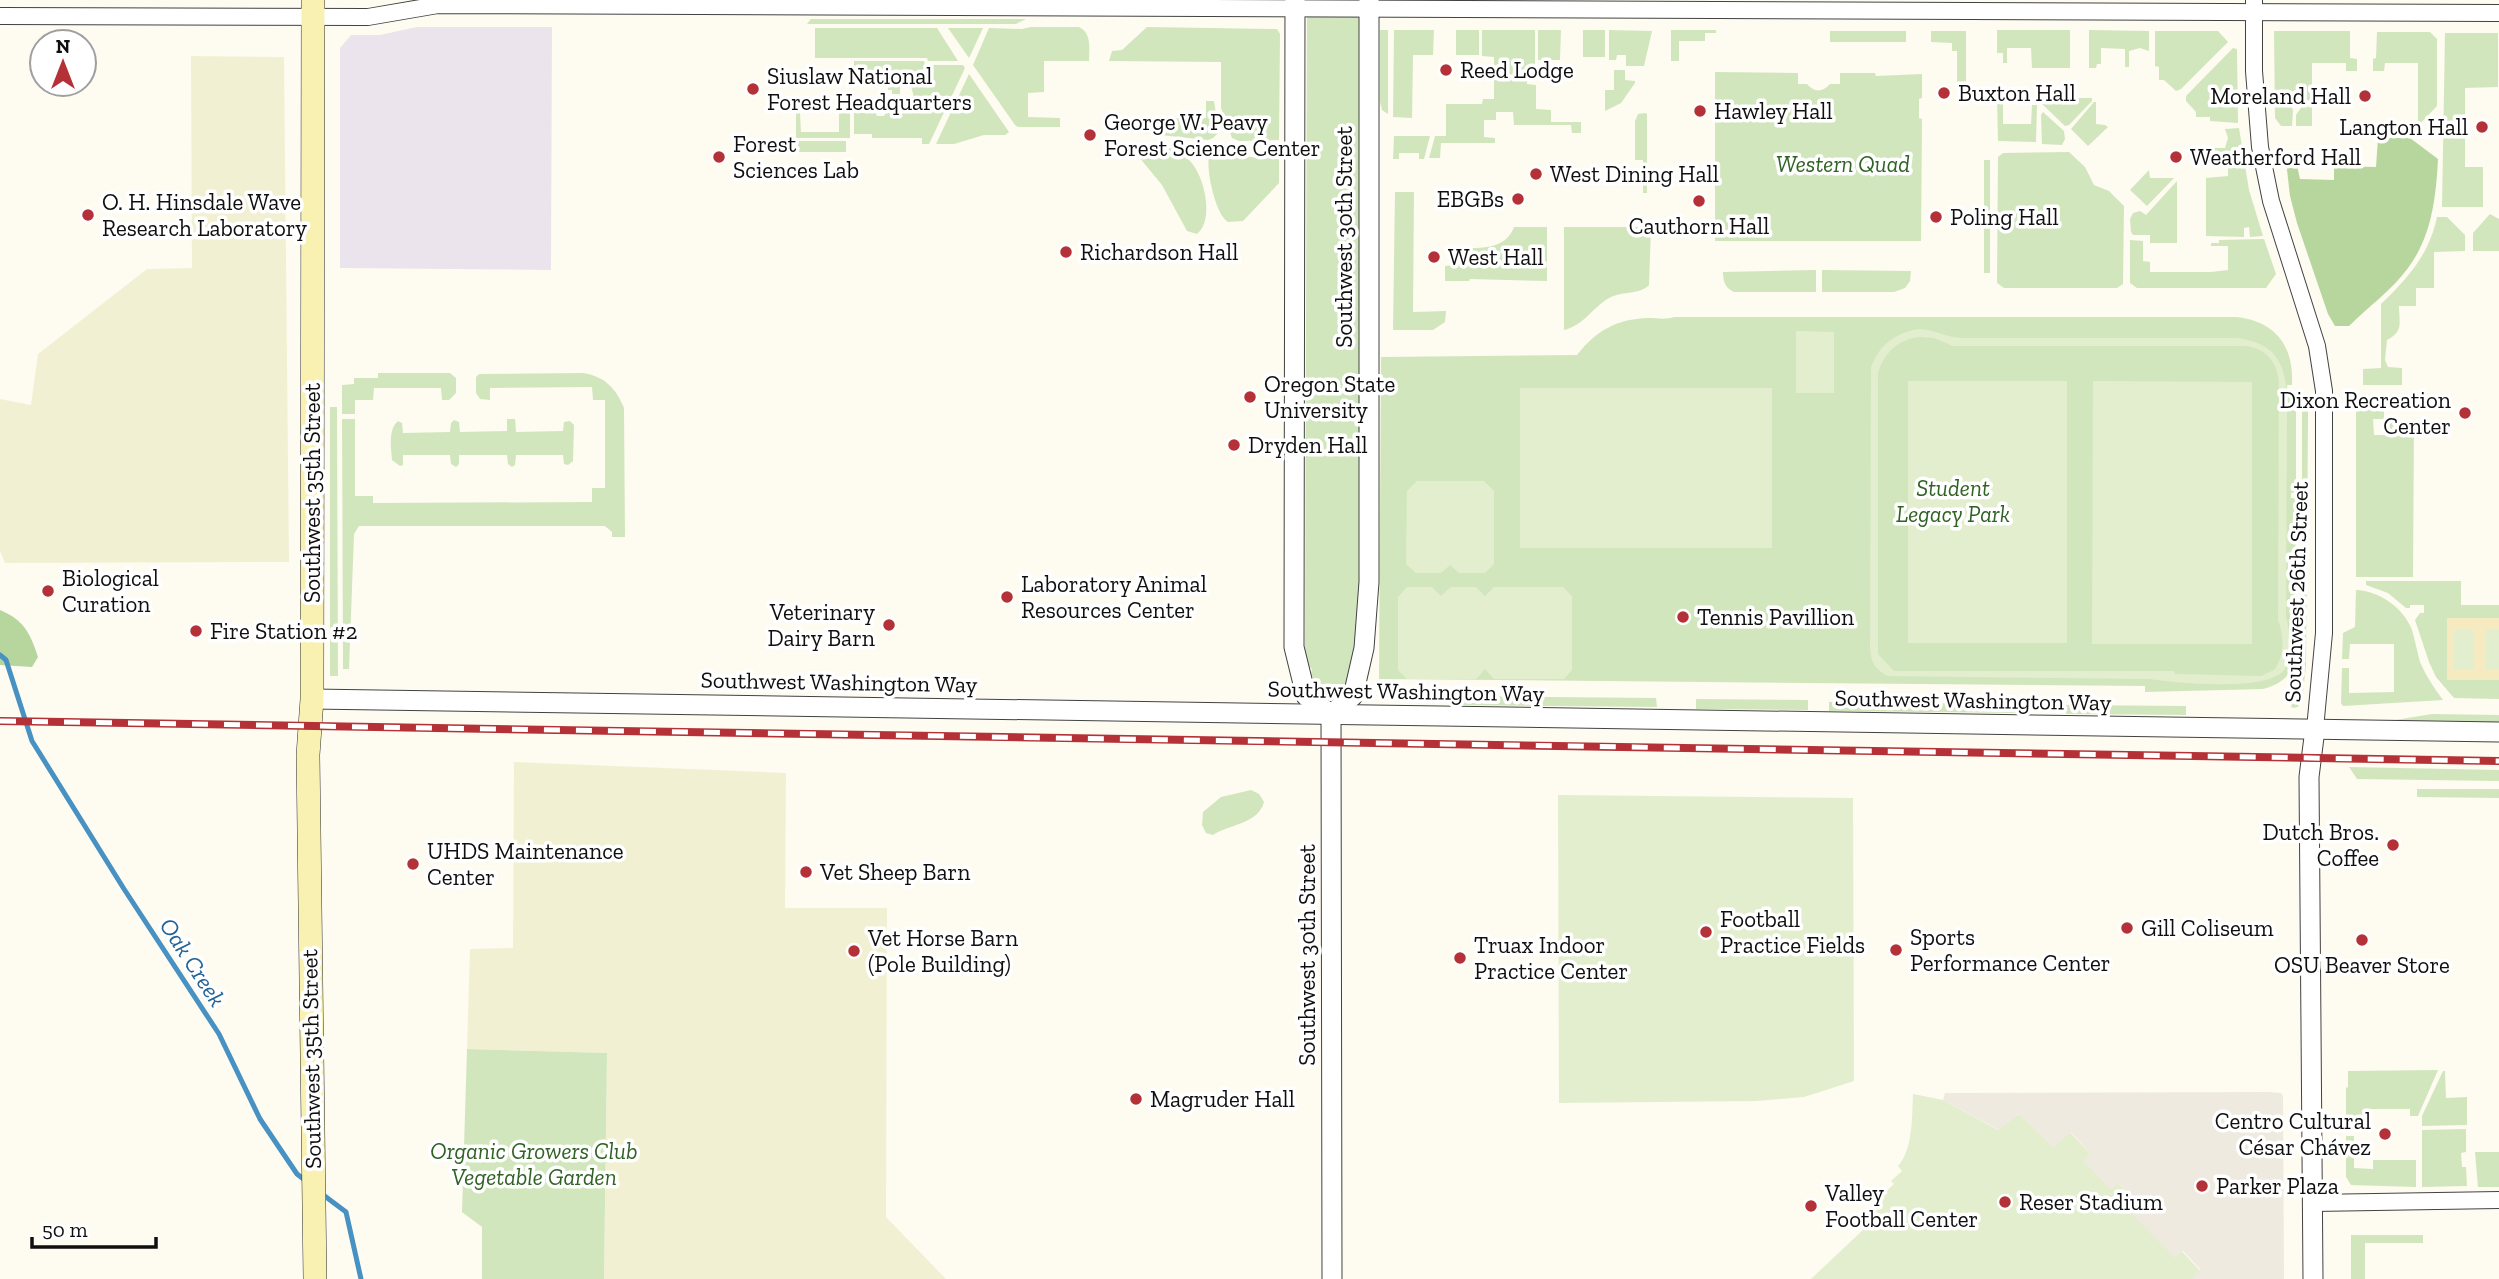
<svg xmlns="http://www.w3.org/2000/svg" width="2499" height="1279" viewBox="0 0 2499 1279" font-family="'Zilla Slab',serif">
<style>
.industrial{fill:#ebe4ec}
.farmland{fill:#f2f0d3}
.green{fill:#d2e6bd}
.forest{fill:#b7d69e}
.sand{fill:#f6eac1}
.pitch{fill:#e3eece;fill-rule:evenodd}
.plaza{fill:#eeeae0}
.lines{fill:none;stroke-linecap:round;stroke-linejoin:round}
.stream{stroke:#4791c3;stroke-width:5}
.minor-casing{stroke:#424242;stroke-width:18}
.tertiary-casing{stroke:#424242;stroke-width:21}
.secondary-casing{stroke:#313131;stroke-width:24}
.minor{stroke:#fff;stroke-width:16}
.tertiary{stroke:#fff;stroke-width:19}
.secondary{stroke:#f8f1b2;stroke-width:23}
.rail-casing{stroke:#b43137;stroke-width:8}
.rail{stroke:#fff;stroke-width:5;stroke-dasharray:16;stroke-linecap:butt}
.poi-dot{fill:#b43137;stroke:#fff;stroke-width:2.5}
.labels{text-anchor:middle;dominant-baseline:central;stroke-width:7;stroke-linejoin:round;paint-order:stroke}
.poi-label{font-size:23px;fill:#0f0f0f;stroke:#fff;text-anchor:start}
.park-label{font-size:23px;font-style:italic;fill:#306224;stroke:#fff}
.street-label{font-size:23px;fill:#0f0f0f;stroke:#fff}
.water-label{font-size:24px;font-style:italic;fill:#216397;stroke:#fff}
</style>
<rect width="100%" height="100%" fill="#fefbf1"/>
<polygon class="industrial" points="417,27 552,27 551,270 340,268 340,48 351,35 380,35"/>
<g class="farmland">
<polygon points="191,56 284,57 289,562 5,563 0,551 0,399 31,405 38,354 147,269 192,268"/>
<polygon points="514,762 786,773 785,908 887,908 886,1217 946,1279 604,1279 607,1053 467,1049 470,949 513,948"/>
</g>
<g class="green">
<polygon points="1307,0 1365,0 1363,611 1346,695 1321,695 1311,674 1312,669 1308,666 1305,651"/>
<polygon points="811,19 1026,19 1016,24 807,24"/>
<path d="M1031 27H1079C1092 33 1089 48 1089 61H1044V92L1028 93V117L1060 118V127H1018L1015 125 973 65 989 28 1022 29Z"/>
<polygon points="1147,27 1277,29 1280,34 1279,140 1239,141 1232,138 1221,108 1221,62 1109,61 1112,51 1122,50"/>
<polygon points="815,28 937,28 958,61 928,61 927,58 815,58"/>
<polygon points="948,28 983,28 969,58"/>
<polygon points="1380,30 1388,30 1388,114 1382,110 1380,102"/>
<polygon points="1394,30 1434,30 1433,55 1413,55 1412,118 1393,117"/>
<rect x="1456" y="30" width="23" height="25"/>
<polygon points="1482,30 1535,30 1535,70 1527,70 1527,84 1536,85 1536,109 1551,110 1551,122 1581,122 1581,133 1572,133 1571,125 1514,125 1513,112 1496,112 1496,120 1484,120 1484,137 1495,138 1495,143 1441,143 1440,158 1429,158 1435,136 1446,136 1446,104 1482,104 1483,99 1494,99 1494,57 1482,56"/>
<polygon points="1538,30 1561,30 1560,60 1538,60"/>
<rect x="1583" y="30" width="22" height="27"/>
<polygon points="1609,30 1652,31 1644,66 1626,66 1626,55 1617,55 1616,60 1609,60"/>
<polygon points="1671,30 1716,30 1716,33 1705,33 1705,41 1679,41 1679,61 1671,61"/>
<polygon points="1997,30 2070,30 2070,68 2032,68 2031,48 2007,48 2007,63 2003,63 2003,53 1997,53"/>
<polygon points="2089,30 2149,31 2149,51 2140,48 2129,51 2129,67 2125,67 2125,49 2101,48 2101,64 2097,64 2096,68 2089,68"/>
<rect x="1830" y="31" width="76" height="11"/>
<polygon points="1931,31 1966,31 1966,89 1957,89 1957,51 1952,51 1952,43 1931,42"/>
<polygon points="2155,31 2218,31 2228,42 2181,89 2176,91 2164,80 2159,80 2159,67 2155,66"/>
<polygon points="2274,31 2350,31 2350,58 2357,59 2357,71 2346,71 2346,63 2312,63 2312,126 2296,126 2296,115 2305,102 2304,96 2299,92 2290,93 2288,99 2293,110 2292,126 2281,126 2275,118"/>
<polygon points="2377,32 2430,32 2437,39 2437,106 2412,132 2394,132 2394,126 2418,126 2418,63 2385,63 2384,71 2373,71 2373,59 2376,58"/>
<polygon points="2445,33 2498,33 2498,87 2465,88 2465,167 2483,167 2483,207 2442,207"/>
<polygon points="2233,48 2237,49 2238,123 2210,121 2210,117 2196,117 2196,112 2186,101 2186,96"/>
<polygon points="854,61 924,61 925,65 963,65 965,68 929,144 922,144 922,138 872,138 872,134 854,134 854,109 858,109 858,113 865,113 866,109 873,109 877,116 884,116 888,109 892,109 892,101 900,101 900,109 911,109 911,101 915,101 911,86 900,86 900,94 892,94 892,90 888,90 888,86 884,86 880,78 873,78 873,82 854,82"/>
<polygon points="1614,70 1625,70 1625,80 1635,81 1635,83 1621,103 1605,111 1605,90 1614,90"/>
<path d="M1715 72 1798 73V84H1807C1814 93 1823 92 1830 84H1840V73H1875L1876 76 1922 74V98L1919 99V118L1922 119 1921 241H1715Z"/>
<polygon points="969,74 1009,132 1005,135 984,135 954,144 936,144"/>
<polygon points="1997,97 2003,97 2003,124 2031,124 2032,105 2037,105 2036,142 1998,141"/>
<polygon points="2039,98 2092,98 2092,101 2069,125 2065,126 2039,101"/>
<polygon points="1206,101 1214,101 1219,132 1213,138 1208,140 1112,130 1112,118 1206,118"/>
<polygon points="2094,102 2096,102 2096,124 2105,125 2108,127 2088,146 2071,129"/>
<polygon points="839,105 843,105 844,112 850,113 850,138 796,138 796,113 800,113 801,132 839,132"/>
<polygon points="2043,112 2064,131 2065,139 2062,145 2042,144 2041,115"/>
<polygon points="1645,113 1647,114 1647,193 1643,193 1643,160 1635,160 1635,121 1638,114"/>
<polygon points="2239,128 2249,190 2263,236 2250,237 2249,227 2244,228 2244,237 2206,236 2206,178 2228,176 2228,152 2211,152 2211,148 2225,148 2228,138 2225,129"/>
<polygon points="1394,136 1430,136 1424,159 1419,159 1419,153 1399,153 1399,159 1393,159"/>
<polygon points="795,141 846,141 846,152 796,152"/>
<path d="M1149 144C1165 145 1178 149 1190 161 1204 175 1215 220 1197 234L1187 231 1162 185 1139 157 1138 149Z"/>
<path d="M1211 149 1227 150V154L1267 159 1268 155 1279 156V183L1243 221 1228 222C1215 215 1203 161 1211 149Z"/>
<polygon points="2069,152 2085,167 2094,185 2109,191 2124,206 2123,284 2117,288 2004,288 1997,283 1998,157 2003,153"/>
<rect x="1984" y="160" width="6" height="113"/>
<polygon points="2149,170 2150,178 2174,178 2147,206 2130,190"/>
<polygon points="2177,181 2177,243 2150,243 2150,235 2133,235 2131,232 2130,219 2133,213 2140,211 2146,215"/>
<polygon points="1395,192 1414,192 1413,312 1446,311 1445,322 1433,330 1393,330"/>
<polygon points="2490,214 2499,219 2499,251 2473,251 2473,233"/>
<path d="M2437 217H2447L2465 235V251L2434 252V288H2416V306H2399C2399 323 2404 331 2387 340L2385 360 2388 367 2402 368V385H2363V369L2381 368V304C2408 278 2429 255 2437 217Z"/>
<path d="M1514 227H1547V281L1470 279 1469 281H1445V266L1456 265V248C1478 248 1505 251 1514 227Z"/>
<path d="M1564 227H1651L1649 285C1639 295 1624 291 1611 297 1593 306 1585 325 1564 330Z"/>
<polygon points="2264,239 2276,274 2266,288 2137,288 2130,283 2130,240 2143,241 2143,261 2150,262 2150,272 2211,272 2228,270 2228,246 2211,246 2211,243 2219,243 2219,240"/>
<path d="M1814 270H1816V292H1734C1725 288 1723 281 1723 272Z"/>
<polygon points="1822,270 1911,271 1910,281 1905,288 1894,292 1822,292"/>
<path d="M1674 317H2237C2276 322 2294 346 2292 385H2287L2288 396H2296V492L2291 493V498H2296L2295 615 2290 616V644H2295C2295 670 2288 682 2263 689L2145 692V686L1379 679 1381 357 1577 355C1596 331 1616 319 1648 318 1657 318 1666 320 1674 317Z"/>
<polygon points="378,373 450,373 456,378 456,393 449,400 442,400 441,388 374,388 373,400 355,400 355,414 342,414 342,385 354,384 354,378 378,378"/>
<path d="M583 373C604 376 616 388 624 408L625 537H612V532L605 526H359L354 534 349 669H343L342 419H355V496H373V503L592 502V488H605V400H593L592 387 490 388V400L480 399 476 393V377L479 374Z"/>
<polygon points="2356,399 2384,399 2384,419 2373,419 2374,435 2388,435 2389,421 2414,421 2413,577 2356,577"/>
<polygon points="2302,403 2308,403 2308,421 2306,666 2303,692 2298,707 2294,708 2291,707 2300,680 2302,648"/>
<polygon points="330,407 337,407 338,676 330,676"/>
<path d="M507 419H515L516 432 563 431 564 422 570 421 574 425 573 461 568 465 564 464 563 455H516L515 465 512 467 508 464 507 455H459V464L456 467 451 464 450 455H403V465L400 466 392 460C391 448 388 429 398 421L402 423 403 433 450 432 451 423 454 420 459 422 460 432 507 431Z"/>
<polygon points="2366,581 2461,581 2461,605 2499,605 2499,699 2454,698 2436,677 2429,662 2415,620 2420,613 2424,613 2424,605 2410,605 2410,608 2406,608 2388,593 2366,585"/>
<path d="M2356 590C2379 591 2403 607 2412 630 2415 640 2417 651 2420 662 2426 676 2434 688 2443 700L2343 706 2341 703 2342 668H2349V693L2394 692V644H2350L2349 659H2342L2343 633 2355 627Z"/>
<polygon points="1456,696 1656,698 1657,707 1456,705"/>
<polygon points="1696,699 1808,700 1808,710 1696,709"/>
<polygon points="1829,702 2021,704 2021,713 1829,711"/>
<polygon points="2066,705 2186,706 2186,715 2066,714"/>
<polygon points="2432,714 2499,715 2499,723 2389,721"/>
<polygon points="2349,767 2499,770 2499,781 2357,779"/>
<polygon points="2417,789 2499,789 2499,798 2417,797"/>
<path d="M1251 790 1259 794 1264 802C1258 824 1230 824 1213 835L1206 833 1202 825 1203 812 1221 797Z"/>
<polygon points="467,1049 607,1053 604,1279 482,1279 482,1227 462,1212"/>
<polygon points="2438,1070 2418,1116 2410,1116 2410,1109 2363,1109 2362,1126 2346,1126 2346,1088 2348,1087 2348,1071"/>
<polygon points="2443,1071 2445,1071 2446,1098 2467,1097 2467,1125 2422,1126 2422,1116"/>
<polygon points="2466,1129 2466,1152 2461,1153 2462,1167 2466,1167 2467,1186 2422,1187 2422,1130"/>
<polygon points="2346,1136 2354,1136 2354,1168 2373,1169 2373,1160 2416,1160 2416,1187 2351,1185 2346,1177"/>
<polygon points="2475,1152 2499,1152 2499,1187 2478,1187"/>
<polygon points="2351,1235 2423,1235 2423,1243 2365,1243 2365,1279 2351,1279"/>
</g>
<g class="forest">
<path d="M2378 138H2410L2438 159C2436 197 2432 236 2408 268 2392 290 2368 307 2349 326H2335L2328 314 2297 223 2290 196 2286 161H2296L2300 179 2334 180V166L2376 167Z"/>
<path d="M0 610C24 620 30 633 38 657L32 667 0 665Z"/>
</g>
<rect class="sand" x="2447" y="618" width="52" height="62"/>
<g class="pitch">
<path d="M1918 329C1934 329 1947 338 1962 338H2237C2274 343 2285 361 2287 396L2286 617C2290 633 2294 656 2284 670 2268 692 2176 683 2150 679L1888 676C1875 670 1871 662 1870 648L1871 368C1878 346 1895 333 1918 329ZM1920 337 1934 338 1953 346H2246C2267 349 2277 362 2279 382L2278 620C2284 635 2285 657 2274 670L2261 676 2175 674 2174 671H1894L1878 654V373C1884 353 1898 339 1920 337Z"/>
<polygon points="1796,331 1834,332 1834,393 1796,393"/>
<rect x="1908" y="381" width="159" height="262"/>
<polygon points="2093,381 2252,382 2252,644 2092,644"/>
<rect x="1520" y="388" width="252" height="160"/>
<polygon points="1484,481 1494,491 1494,564 1485,573 1459,573 1450,565 1441,573 1416,573 1406,564 1407,491 1417,481"/>
<polygon points="1407,587 1432,587 1441,596 1451,587 1476,587 1485,596 1494,587 1563,587 1572,596 1572,670 1564,679 1494,679 1485,669 1476,679 1407,679 1398,670 1398,597"/>
<rect x="2486" y="629" width="13" height="40"/>
<polygon points="2454,630 2473,630 2474,669 2454,669"/>
<polygon points="1558,795 1853,798 1854,1081 1804,1097 1756,1101 1559,1103"/>
<path d="M1913 1094 1943 1100 1998 1130 2019 1114 2035 1129 2070 1132 2208 1279H1811L1864 1229 1856 1220 1894 1184 1891 1181 1902 1171 1898 1166C1913 1150 1912 1116 1913 1094Z"/>
</g>
<polygon class="plaza" points="2269,1092 2281,1093 2283,1096 2284,1279 2194,1279 2193,1277 2200,1269 2183,1251 2175,1258 2129,1211 2137,1203 2118,1183 2111,1190 2083,1161 2090,1153 2071,1132 2053,1148 2019,1114 1999,1130 1943,1100 1945,1093"/>
<g class="lines">
<g class="stream">
<polyline points="0,655 6,660 32,741 124,889 219,1034 260,1119 297,1174 306,1181"/>
<polyline points="322,1194 346,1212 361,1279"/>
</g>
<defs>
<g id="minor">
<polyline points="2254,0 2254,71 2260,147 2271,201 2317,346 2324,391 2324,633 2315,729"/>
<polyline points="0,16 368,17 438,5 2499,13"/>
<polyline points="2313,1203 2499,1200"/>
</g>
<g id="tertiary">
<polyline points="1295,0 1294,647 1306,696 1331,714"/>
<polyline points="312,699 2499,732"/>
<polyline points="1331,714 1353,696 1364,648 1369,582 1369,0"/>
<polyline points="1331,714 1332,1279"/>
<polyline points="2313,1279 2309,777 2315,729"/>
</g>
<polyline id="secondary" points="313,0 312,699 308,755 315,1279"/>
</defs>
<use href="#minor" class="minor-casing"/>
<use href="#tertiary" class="tertiary-casing"/>
<use href="#secondary" class="secondary-casing"/>
<use href="#minor" class="minor"/>
<use href="#tertiary" class="tertiary"/>
<use href="#secondary" class="secondary"/>
<defs>
<polyline id="rail" points="0,721 2499,761"/>
</defs>
<use href="#rail" class="rail-casing"/>
<use href="#rail" class="rail"/>
</g>
<g class="poi-dot">
<circle cx="1446" cy="70" r="7"/>
<circle cx="753" cy="89" r="7"/>
<circle cx="1944" cy="93" r="7"/>
<circle cx="2365" cy="96" r="7"/>
<circle cx="1700" cy="111" r="7"/>
<circle cx="2482" cy="127" r="7"/>
<circle cx="1090" cy="135" r="7"/>
<circle cx="719" cy="157" r="7"/>
<circle cx="2176" cy="157" r="7"/>
<circle cx="1536" cy="174" r="7"/>
<circle cx="1518" cy="199" r="7"/>
<circle cx="1699" cy="201" r="7"/>
<circle cx="88" cy="215" r="7"/>
<circle cx="1936" cy="217" r="7"/>
<circle cx="1066" cy="252" r="7"/>
<circle cx="1434" cy="257" r="7"/>
<circle cx="1250" cy="397" r="7"/>
<circle cx="2465" cy="413" r="7"/>
<circle cx="1234" cy="445" r="7"/>
<circle cx="48" cy="591" r="7"/>
<circle cx="1007" cy="597" r="7"/>
<circle cx="1683" cy="617" r="7"/>
<circle cx="889" cy="625" r="7"/>
<circle cx="196" cy="631" r="7"/>
<circle cx="2393" cy="845" r="7"/>
<circle cx="413" cy="864" r="7"/>
<circle cx="806" cy="872" r="7"/>
<circle cx="2127" cy="928" r="7"/>
<circle cx="1706" cy="932" r="7"/>
<circle cx="2362" cy="940" r="7"/>
<circle cx="1896" cy="950" r="7"/>
<circle cx="854" cy="951" r="7"/>
<circle cx="1460" cy="958" r="7"/>
<circle cx="1136" cy="1099" r="7"/>
<circle cx="2385" cy="1134" r="7"/>
<circle cx="2202" cy="1186" r="7"/>
<circle cx="2005" cy="1202" r="7"/>
<circle cx="1811" cy="1206" r="7"/>
</g>
<g class="labels">
<g class="poi-label">
<text x="1460" y="70">Reed Lodge</text>
<text x="767" y="76">Siuslaw National<tspan x="767" dy="26">Forest Headquarters</tspan></text>
<text x="1958" y="93">Buxton Hall</text>
<text x="2351" y="96" text-anchor="end">Moreland Hall</text>
<text x="1714" y="111">Hawley Hall</text>
<text x="1104" y="122">George W. Peavy<tspan x="1104" dy="26">Forest Science Center</tspan></text>
<text x="2468" y="127" text-anchor="end">Langton Hall</text>
<text x="733" y="144">Forest<tspan x="733" dy="26">Sciences Lab</tspan></text>
<text x="2190" y="157">Weatherford Hall</text>
<text x="1550" y="174">West Dining Hall</text>
<text x="1504" y="199" text-anchor="end">EBGBs</text>
<text x="102" y="202">O. H. Hinsdale Wave<tspan x="102" dy="26">Research Laboratory</tspan></text>
<text x="1950" y="217">Poling Hall</text>
<text x="1699" y="226" text-anchor="middle">Cauthorn Hall</text>
<text x="1080" y="252">Richardson Hall</text>
<text x="1448" y="257">West Hall</text>
<text x="1264" y="384">Oregon State<tspan x="1264" dy="26">University</tspan></text>
<text x="2451" y="400" text-anchor="end">Dixon Recreation<tspan x="2451" dy="26">Center</tspan></text>
<text x="1248" y="445">Dryden Hall</text>
<text x="62" y="578">Biological<tspan x="62" dy="26">Curation</tspan></text>
<text x="1021" y="584">Laboratory Animal<tspan x="1021" dy="26">Resources Center</tspan></text>
<text x="875" y="612" text-anchor="end">Veterinary<tspan x="875" dy="26">Dairy Barn</tspan></text>
<text x="1697" y="617">Tennis Pavillion</text>
<text x="210" y="631">Fire Station #2</text>
<text x="2379" y="832" text-anchor="end">Dutch Bros.<tspan x="2379" dy="26">Coffee</tspan></text>
<text x="427" y="851">UHDS Maintenance<tspan x="427" dy="26">Center</tspan></text>
<text x="820" y="872">Vet Sheep Barn</text>
<text x="1720" y="919">Football<tspan x="1720" dy="26">Practice Fields</tspan></text>
<text x="2141" y="928">Gill Coliseum</text>
<text x="1910" y="937">Sports<tspan x="1910" dy="26">Performance Center</tspan></text>
<text x="868" y="938">Vet Horse Barn<tspan x="868" dy="26">(Pole Building)</tspan></text>
<text x="1474" y="945">Truax Indoor<tspan x="1474" dy="26">Practice Center</tspan></text>
<text x="2362" y="965" text-anchor="middle">OSU Beaver Store</text>
<text x="1150" y="1099">Magruder Hall</text>
<text x="2371" y="1121" text-anchor="end">Centro Cultural<tspan x="2371" dy="26">César Chávez</tspan></text>
<text x="2216" y="1186">Parker Plaza</text>
<text x="1825" y="1193">Valley<tspan x="1825" dy="26">Football Center</tspan></text>
<text x="2019" y="1202">Reser Stadium</text>
</g>
<g class="park-label">
<text x="1843" y="164">Western Quad</text>
<text x="1953" y="488">Student<tspan x="1953" dy="26">Legacy Park</tspan></text>
<text x="534" y="1151">Organic Growers Club<tspan x="534" dy="26">Vegetable Garden</tspan></text>
</g>
<g class="street-label">
<text transform="translate(1344 237) rotate(-90)">Southwest 30th Street</text>
<text transform="translate(312 493) rotate(-90)">Southwest 35th Street</text>
<text transform="translate(2296 592) rotate(-88)">Southwest 26th Street</text>
<text transform="translate(839 682) rotate(1)">Southwest Washington Way</text>
<text transform="translate(1406 691) rotate(1)">Southwest Washington Way</text>
<text transform="translate(1973 700) rotate(1)">Southwest Washington Way</text>
<text transform="translate(1307 955) rotate(-90)">Southwest 30th Street</text>
<text transform="translate(311 1059) rotate(-91)">Southwest 35th Street</text>
</g>
<g class="water-label">
<text transform="translate(193 962) rotate(57)">Oak Creek</text>
</g>
</g>
<g transform="translate(63 63)"><circle r="33" fill="#ffffff" stroke="#9f9f9f" stroke-width="2"/>
<path d="M0-5L12 26L0 18L-12 26Z" fill="#b43137"/>
<text y="-10" font-size="19" font-weight="bold" text-anchor="middle" fill="#0f0f0f">N</text>
</g>
<path d="M32 1237v10h124v-10" fill="none" stroke="#0f0f0f" stroke-width="3.5"/>
<text x="42" y="1237" font-size="21" fill="#0f0f0f" stroke="#ffffff" stroke-width="5" paint-order="stroke">50 m</text>
</svg>
